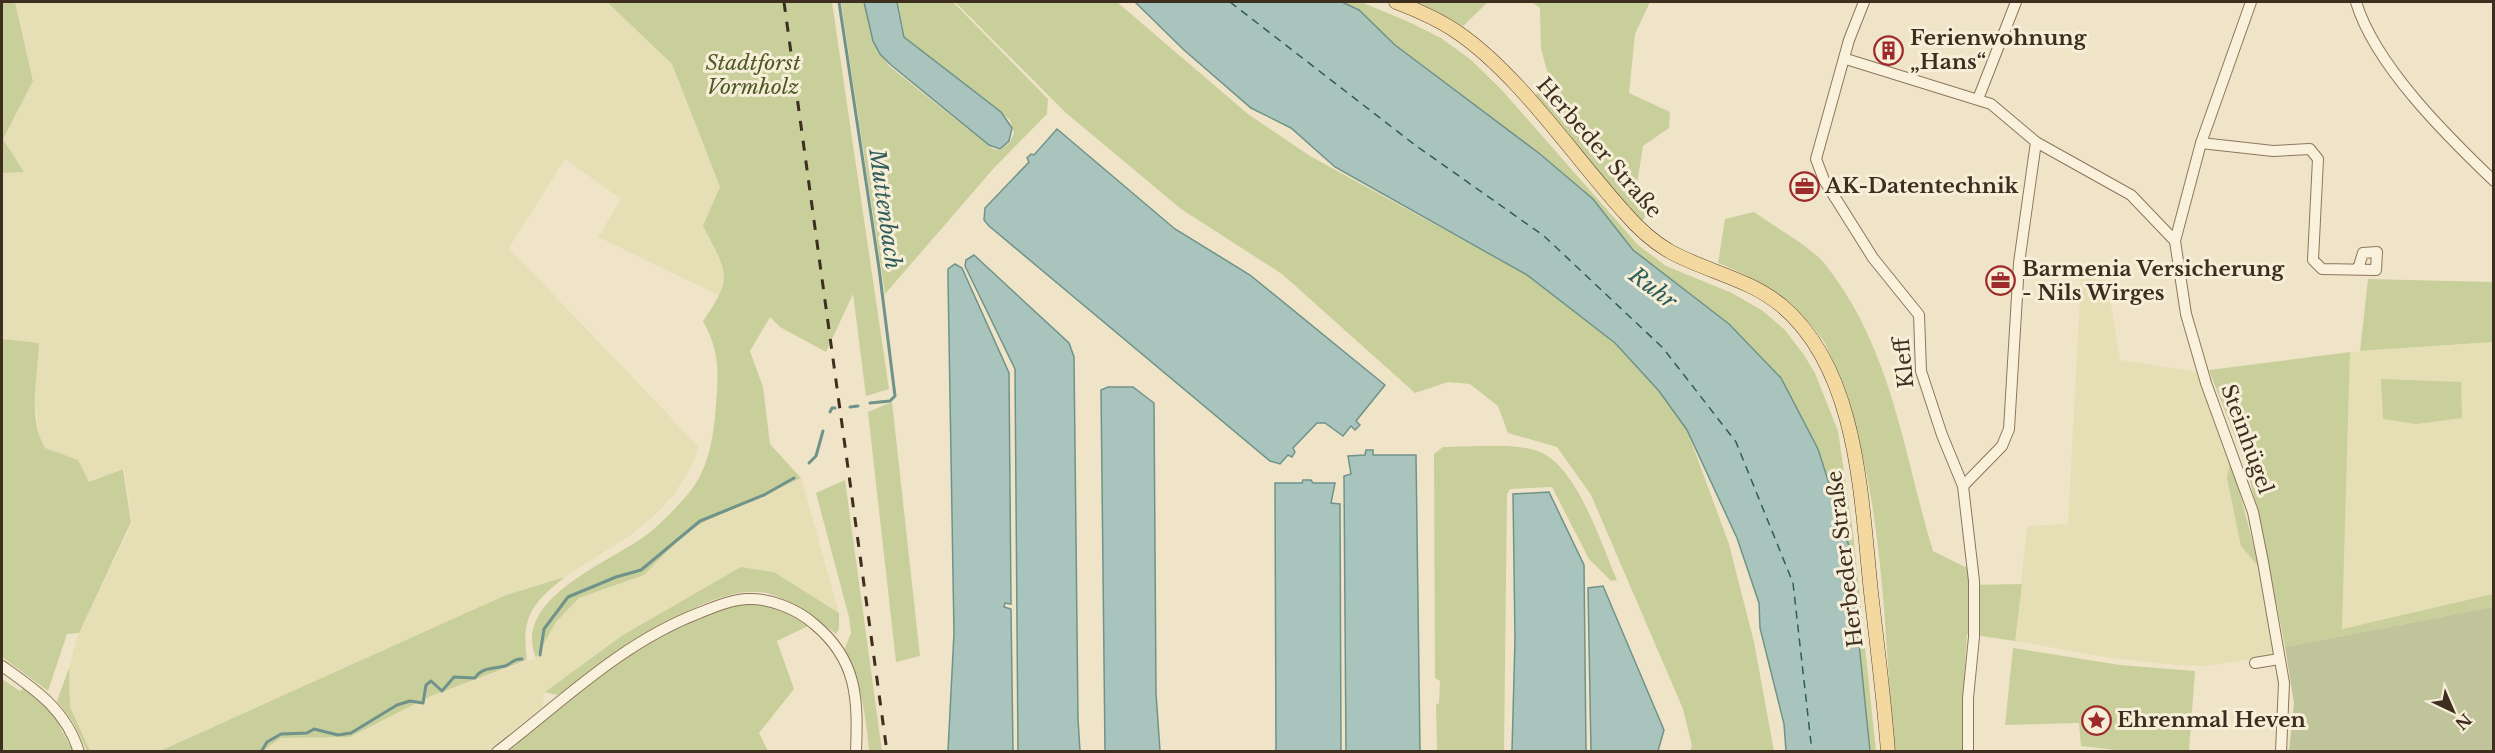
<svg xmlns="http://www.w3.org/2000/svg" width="2495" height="753" viewBox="0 0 2495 753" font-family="'Libre Baskerville',serif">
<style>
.farmland{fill:#e6deb5}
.green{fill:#c9cf9b}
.cemetery{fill:#bfc49a}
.water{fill:#a9c4bc;stroke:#6f938a;stroke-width:1.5}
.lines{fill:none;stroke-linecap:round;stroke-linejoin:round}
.stream{stroke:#6f938a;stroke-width:3}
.ferry{stroke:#2f5d5a;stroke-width:1.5;stroke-dasharray:8 6;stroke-linecap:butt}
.minor-casing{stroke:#8d765c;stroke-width:12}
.major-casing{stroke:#5b4430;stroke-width:15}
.minor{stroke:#faf1dc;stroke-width:10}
.major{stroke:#f3d9a0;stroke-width:14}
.rail{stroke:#3d2e20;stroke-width:3;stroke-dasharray:10 10;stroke-linecap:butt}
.labels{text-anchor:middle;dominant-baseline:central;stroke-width:6;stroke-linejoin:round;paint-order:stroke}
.poi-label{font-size:21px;font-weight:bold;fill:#3d2e20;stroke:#f7eed8;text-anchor:start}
.park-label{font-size:21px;font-style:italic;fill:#4d5a26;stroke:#f7eed8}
.street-label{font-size:21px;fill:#3d2e20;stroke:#f7eed8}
.water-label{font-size:22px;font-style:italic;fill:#2f5d5a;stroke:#f7eed8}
</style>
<rect width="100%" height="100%" fill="#f0e4c8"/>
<g class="farmland">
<polygon points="15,2 607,2 672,64 720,188 704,226 725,270 720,296 598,237 621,199 565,159 509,248 698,446 694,462 675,493 658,512 631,535 565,577 506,595 160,751 90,751 70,707 69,668 77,637 132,523 124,468 89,482 56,453 45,449 40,440 34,396 38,343 2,339 2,173 24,172 3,139 33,81"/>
<polygon points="2081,277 2107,281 2120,360 2198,372 2231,459 2259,567 2274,655 2207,666 2177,665 2111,658 2015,641 2027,526 2068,524"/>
<polygon points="2493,342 2493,594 2342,629 2350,352"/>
<polygon points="801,478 839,613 774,572 741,567 545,692 542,707 488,751 263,752 281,738 351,737 431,696 536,658 556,622 579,598 644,575 684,534 706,521"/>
</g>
<g class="green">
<polygon points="2,2 15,2 33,81 3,139 24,172 2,173"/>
<path d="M607 2H832L889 389 866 396 853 294 826 352 780 327 770 317 750 351 763 387 770 444 801 478 706 521 684 534 644 575 579 598 556 622 536 658C511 599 610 562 645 536 660 525 676 508 688 494 709 470 714 435 716 404 719 371 719 350 703 321 735 276 726 271 703 226L720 187 672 64Z"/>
<polygon points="841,2 864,2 873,41 889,66 993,149 1000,150 1010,142 1014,133 1010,120 905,37 898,2 953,2 1048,99 1047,114 994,168 885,294"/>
<polygon points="955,2 1117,2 1248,114 1310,156 1527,275 1615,343 1659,391 1687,430 1729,544 1754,642 1774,751 1690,751 1692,746 1683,709 1591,495 1557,447 1508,433 1498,406 1470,384 1448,382 1415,393 1282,274 1181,209 1065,112"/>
<polygon points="1342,2 1361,2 1409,22 1441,38 1470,59 1500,88 1638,245 1666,266 1732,293 1763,311 1785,330 1804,355 1815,373 1838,431 1853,532 1876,751 1870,751 1849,546 1818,449 1781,378 1729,324 1633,250 1593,199 1540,154 1395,45 1359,10"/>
<polygon points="1414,2 1488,2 1463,26"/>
<polygon points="1532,2 1650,2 1635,34 1629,93 1670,112 1669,128 1643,146 1637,184 1652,209 1641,222 1534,96 1550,81 1541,49 1540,8"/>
<path d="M1754 212C1772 225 1811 247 1824 263 1892 347 1903 452 1933 551L1967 568 1970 585 2022 584 2015 641 1967 634 1963 697V751H1894C1884 630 1884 491 1839 378 1834 366 1830 351 1823 340 1796 303 1760 279 1718 263L1725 219Z"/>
<polygon points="2368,279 2493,282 2493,342 2360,351"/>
<path d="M2 339 39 343C38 377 27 417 45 448L78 460 89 482 123 469 131 522 79 633 67 634 48 691 2 657Z"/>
<polygon points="2350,352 2342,629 2493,594 2493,607 2285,647 2258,511 2244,460 2209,370"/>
<polygon points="2381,379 2461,382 2462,418 2416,424 2383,419"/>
<polygon points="892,402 920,656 896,662 868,412"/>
<path d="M1443 447C1470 447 1515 442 1540 452 1578 468 1601 544 1617 580L1611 581 1589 559 1552 487 1510 489 1507 494 1504 751H1437L1436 705 1439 703 1440 681 1435 678 1434 454Z"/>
<polygon points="2231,459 2259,567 2241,546 2227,478"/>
<path d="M845 480 882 751H869C866 716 861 682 844 650L851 633 849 617 816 493Z"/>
<path d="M741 567 774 572 839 613V629L836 634C817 619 796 604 773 595 712 573 609 667 557 695L545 692 623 635Z"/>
<path d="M565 577C532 603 521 617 527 660L431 696 350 737 281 738 263 751H160L506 595Z"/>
<path d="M759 603 779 608 806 622 808 626 777 641 794 689 759 733 768 751 503 752C575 695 663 607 759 603Z"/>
<polygon points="2013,648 2120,665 2195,671 2189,751 2133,752 2081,746 2079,723 2005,725"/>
<polygon points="69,668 70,707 90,751 87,751 73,722 57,701"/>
<polygon points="2,679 20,691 24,688 52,712 73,751 2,751"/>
</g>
<polygon class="cemetery" points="2493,607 2493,751 2289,751 2294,703 2285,647"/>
<g class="water">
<polygon points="864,2 897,2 904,37 1001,112 1012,128 1009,141 1000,149 989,145 891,65 880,54 873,41"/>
<polygon points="1135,2 1342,2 1359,10 1395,45 1540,154 1593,199 1633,250 1729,324 1781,378 1818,449 1849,546 1870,751 1786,751 1784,724 1760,628 1759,603 1737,538 1687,430 1659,391 1615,343 1527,275 1335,167 1291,128 1251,108 1184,50"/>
<polygon points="1057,129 1175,229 1250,275 1385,385 1356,421 1360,425 1355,430 1351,426 1343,436 1325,423 1317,423 1293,448 1295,452 1292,457 1288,455 1280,464 1270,461 989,226 984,220 985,208 1029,162 1027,158 1031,154 1034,155"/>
<polygon points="974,255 1069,343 1074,357 1078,719 1080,751 1018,751 1015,369 965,266 966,260"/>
<polygon points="955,264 962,268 1009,373 1011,604 1005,603 1004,607 1011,609 1013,751 948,751 954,633 948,279 948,269"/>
<polygon points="1108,387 1133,387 1154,403 1156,693 1160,751 1105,751 1101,390"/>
<polygon points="1366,450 1373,450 1373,455 1416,455 1420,751 1346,751 1344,476 1351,474 1348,456 1365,455"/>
<polygon points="1303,480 1311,480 1313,483 1335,483 1331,503 1340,504 1341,751 1276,751 1275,483 1302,483"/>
<polygon points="1549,492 1584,565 1586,751 1512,751 1515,639 1513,494"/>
<polygon points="1603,586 1664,730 1658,751 1591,751 1588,588"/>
</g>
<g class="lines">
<g class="stream">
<polyline points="839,2 879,268 895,396 890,401 870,403"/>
<polyline points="850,407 858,406"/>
<polyline points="830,412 832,408 835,408"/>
<polyline points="809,463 816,456 823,431"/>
<polyline points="540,655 544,629 568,597 616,577 641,570 700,521 764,495 794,478"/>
<path d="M261 752 267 742 281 734 307 733 314 729 338 735 351 733 397 705 410 701 423 703 426 685 431 681 442 691 454 677 475 678C482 667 493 669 505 666 512 664 513 658 522 659"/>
</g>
<polyline class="ferry" points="1230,2 1415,145 1544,236 1663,348 1736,442 1793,583 1812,752"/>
<defs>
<g id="minor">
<polyline points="1864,2 1849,40 1816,159 1824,180 1873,258 1919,315 1921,371 1942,435 1963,486 1974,581 1974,637 1968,698 1968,752"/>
<polyline points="2251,2 2201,143 2175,241 2186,314 2206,383 2253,512 2263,562 2284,683 2281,752"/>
<path d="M2356 2C2375 65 2446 135 2494 181"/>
<polyline points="1846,59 1991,104 2036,142 2131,195 2175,241"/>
<polyline points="1978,99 2016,2"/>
<polyline points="2201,143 2273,151 2310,149 2318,159 2313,260 2322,269 2376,270 2377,252 2363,253 2358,269"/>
<polyline points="1963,486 2002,446 2009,429 2019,263 2036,142"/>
<polyline points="2255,663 2279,659"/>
<path d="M2 666C36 690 66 710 79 752"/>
<path d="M497 752C562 702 621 643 699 613 714 607 730 600 747 599 770 598 797 609 814 624 858 660 858 700 856 752"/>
</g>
<path id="major" d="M1396 2C1417 10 1438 19 1457 32 1519 74 1574 157 1625 213 1638 228 1652 241 1669 251 1707 272 1748 278 1782 306 1859 371 1861 500 1871 592 1877 645 1884 698 1888 752"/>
</defs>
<use href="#minor" class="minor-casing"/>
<use href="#major" class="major-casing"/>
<use href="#minor" class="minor"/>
<use href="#major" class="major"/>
<polyline class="rail" points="784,2 887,752"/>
</g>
<defs>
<symbol id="building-ring" viewBox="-11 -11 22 22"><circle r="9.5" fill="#f7eed8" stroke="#9e2a2b" stroke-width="1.5"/><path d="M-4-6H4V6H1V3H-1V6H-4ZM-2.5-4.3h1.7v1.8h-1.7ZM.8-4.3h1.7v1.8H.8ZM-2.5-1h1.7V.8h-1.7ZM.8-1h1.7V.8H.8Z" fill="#9e2a2b"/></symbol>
<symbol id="office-ring" viewBox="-11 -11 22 22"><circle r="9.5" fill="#f7eed8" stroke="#9e2a2b" stroke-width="1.5"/><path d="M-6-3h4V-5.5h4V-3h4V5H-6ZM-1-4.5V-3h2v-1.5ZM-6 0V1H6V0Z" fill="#9e2a2b"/></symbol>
<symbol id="sight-ring" viewBox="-11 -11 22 22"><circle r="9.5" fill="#f7eed8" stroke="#9e2a2b" stroke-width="1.5"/><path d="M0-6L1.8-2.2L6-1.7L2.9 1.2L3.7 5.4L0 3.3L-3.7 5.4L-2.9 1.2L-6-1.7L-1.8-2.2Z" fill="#9e2a2b"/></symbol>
</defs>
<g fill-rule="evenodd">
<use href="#building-ring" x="1872" y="34" width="33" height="33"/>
<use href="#office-ring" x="1788" y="170" width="33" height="33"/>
<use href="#office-ring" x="1984" y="264" width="33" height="33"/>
<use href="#sight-ring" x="2080" y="704" width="33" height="33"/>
</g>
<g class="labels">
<g class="poi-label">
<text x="1910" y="38">Ferienwohnung<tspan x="1910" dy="24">„Hans“</tspan></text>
<text x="1825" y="186">AK-Datentechnik</text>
<text x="2022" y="269">Barmenia Versicherung<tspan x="2022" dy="24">- Nils Wirges</tspan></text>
<text x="2117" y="720">Ehrenmal Heven</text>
</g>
<g class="park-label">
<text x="753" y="63">Stadtforst<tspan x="753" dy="24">Vormholz</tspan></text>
</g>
<g class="street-label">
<text transform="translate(1599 148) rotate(49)">Herbeder Straße</text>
<text transform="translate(1904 363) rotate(-96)">Kleff</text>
<text transform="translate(2247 439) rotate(70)">Steinhügel</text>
<text transform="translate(1845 559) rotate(-97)">Herbeder Straße</text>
</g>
<g class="water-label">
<text transform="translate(885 209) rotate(82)">Muttenbach</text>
<text transform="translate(1653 288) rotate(37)">Ruhr</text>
</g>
</g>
<rect width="2495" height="753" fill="none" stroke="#3d2e20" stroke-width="6"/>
<g transform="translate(2453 711) rotate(136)" stroke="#f7eed8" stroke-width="4.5" paint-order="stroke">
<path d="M0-4.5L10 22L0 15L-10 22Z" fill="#3d2e20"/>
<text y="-9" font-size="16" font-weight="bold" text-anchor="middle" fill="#3d2e20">N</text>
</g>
</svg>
